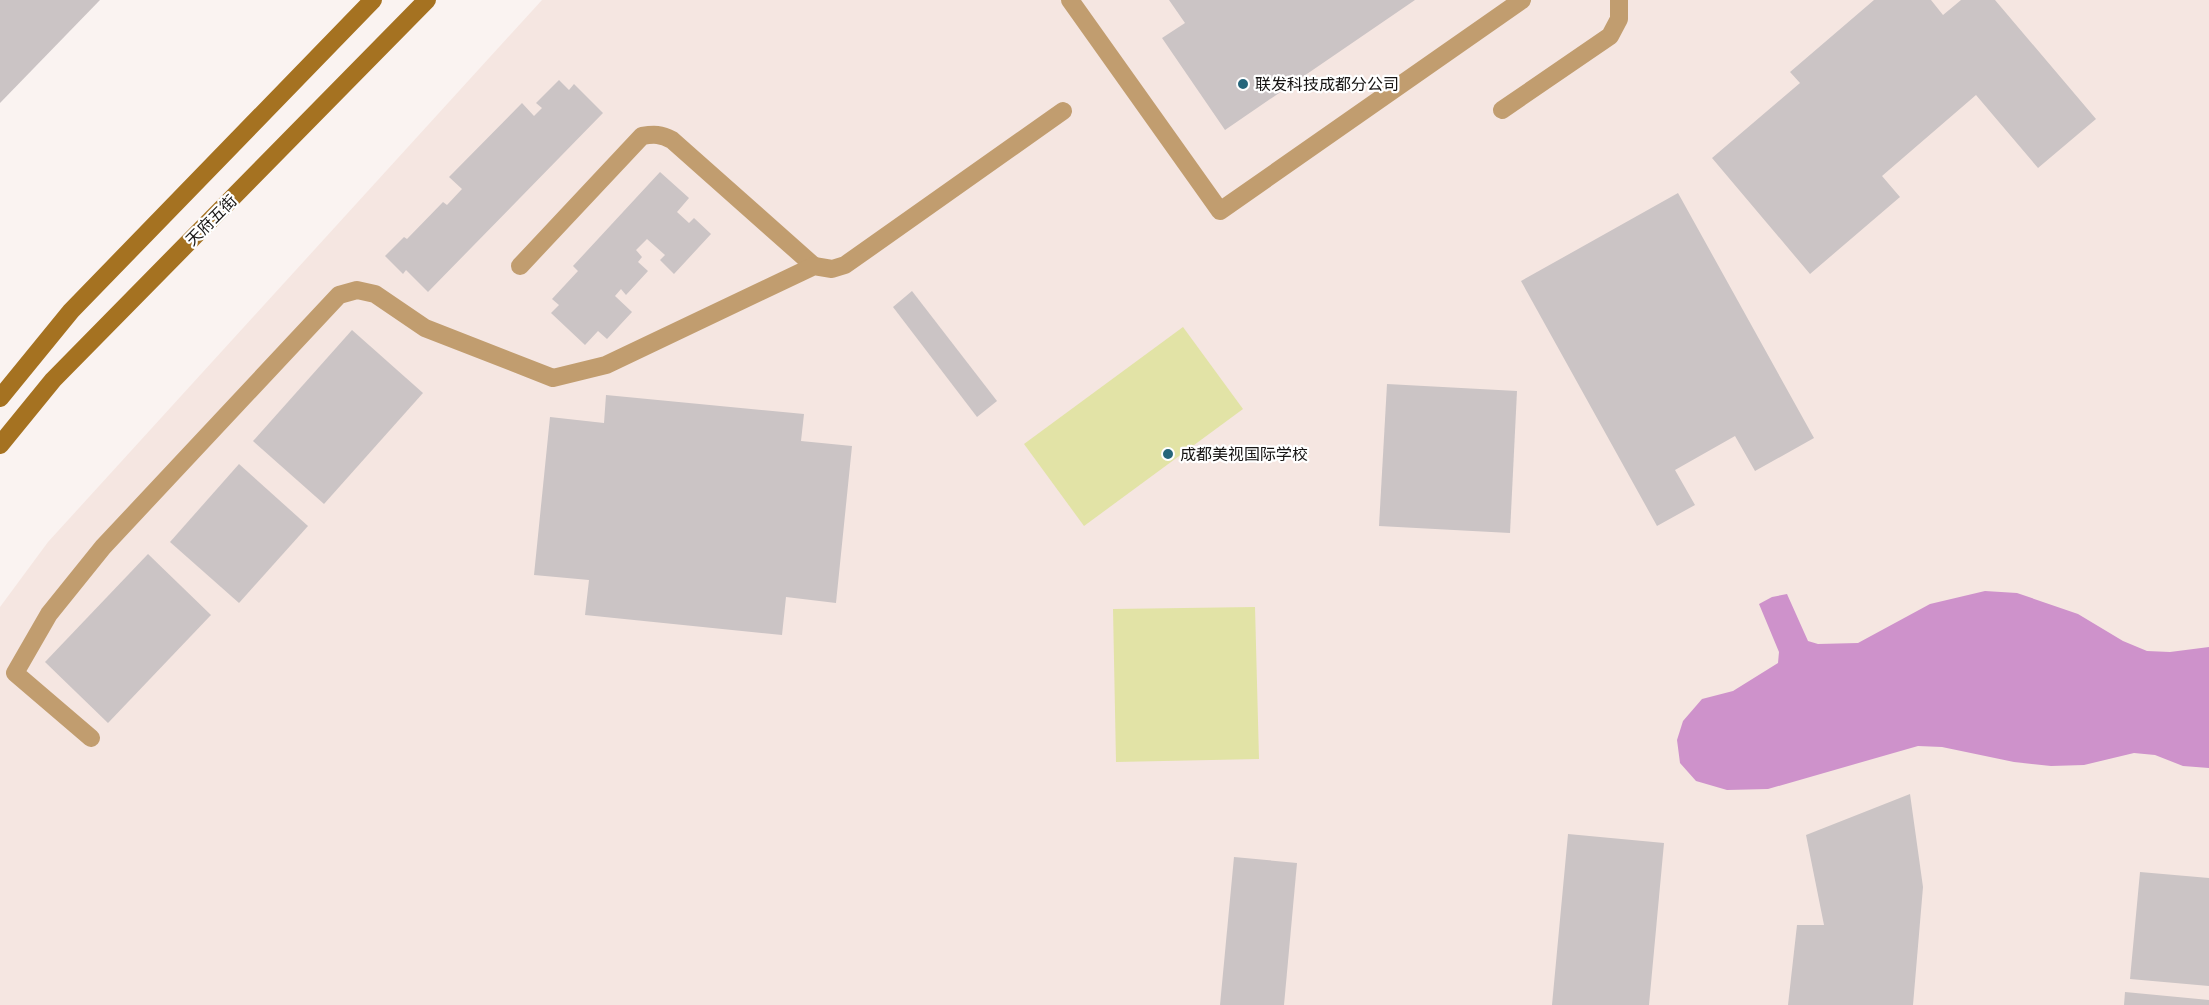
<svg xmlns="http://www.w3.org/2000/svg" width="2209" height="1005" viewBox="0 0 2209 1005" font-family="'Open Sans','Noto Sans SC',sans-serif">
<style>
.built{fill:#f5e6e1}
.green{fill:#e2e3a6}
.water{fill:#ce92cb}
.building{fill:#cbc4c5}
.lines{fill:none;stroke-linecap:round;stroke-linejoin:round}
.lane{stroke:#c19d6f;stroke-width:18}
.secondary{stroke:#a57221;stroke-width:18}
.poi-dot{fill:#26667b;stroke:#fff;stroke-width:2}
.labels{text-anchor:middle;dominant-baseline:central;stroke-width:4.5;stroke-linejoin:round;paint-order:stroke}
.poi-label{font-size:16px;fill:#161413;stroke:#fff;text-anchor:start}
.street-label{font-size:16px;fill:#161413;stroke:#fff}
</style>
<rect width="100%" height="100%" fill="#faf3f1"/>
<polygon class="built" points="542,0 2209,0 2209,1005 0,1005 0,607 48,542"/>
<g class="green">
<polygon points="1183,327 1243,409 1084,526 1024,444"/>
<polygon points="1255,607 1259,759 1116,762 1113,609"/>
</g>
<polygon class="water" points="1985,591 2017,593 2078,614 2123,641 2147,651 2170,652 2209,647 2209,768 2183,766 2155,755 2134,753 2084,765 2051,766 2014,762 1942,747 1918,746 1768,789 1727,790 1696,781 1680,763 1677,740 1683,721 1702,699 1733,691 1778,663 1779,652 1759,604 1772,597 1787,594 1808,641 1818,644 1858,643 1930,604"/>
<g class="building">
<polygon points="0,0 100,0 0,103"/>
<polygon points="1169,0 1415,0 1225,130 1162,38 1185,23"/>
<polygon points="1874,0 1931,0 1943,15 1961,0 1995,0 2096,119 2038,168 1976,95 1882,176 1900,197 1810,274 1712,158 1800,83 1790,72"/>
<polygon points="559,80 569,90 574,84 603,113 428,292 406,270 403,274 385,256 404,237 407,239 443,202 447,205 462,189 449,177 522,103 534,116 542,108 536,103"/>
<polygon points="660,172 689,198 677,212 689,223 694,218 711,234 674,274 660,260 665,255 647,239 636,250 642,257 638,262 648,271 626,295 621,289 615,296 632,312 607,339 598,331 585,345 551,313 559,305 552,299 578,271 573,266"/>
<polygon points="1678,193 1814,438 1755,471 1735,436 1675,470 1695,505 1657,526 1521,281"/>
<polygon points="912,291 997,401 977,417 893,307"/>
<polygon points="352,330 423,393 324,504 253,441"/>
<polygon points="1387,384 1517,391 1510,533 1379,526"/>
<polygon points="606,395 804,414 801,441 852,446 836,603 786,597 782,635 585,615 589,580 534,575 550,417 604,423"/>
<polygon points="239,464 308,526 239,603 170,542"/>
<polygon points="148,554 211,615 108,723 45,662"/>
<polygon points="1910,794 1923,887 1913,1005 1788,1005 1797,925 1824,925 1806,835"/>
<polygon points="1568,834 1664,843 1649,1005 1552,1005"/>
<polygon points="1234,857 1297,863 1284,1005 1220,1005"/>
<polygon points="2140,872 2209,878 2209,986 2130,979"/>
<polygon points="2125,992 2209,1000 2209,1005 2124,1005"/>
</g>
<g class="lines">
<g class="lane">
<polyline points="1070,0 1220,211 1522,0"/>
<polyline points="1502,110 1610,36 1619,19 1619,0"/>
<path d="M520 266 642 136C654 134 661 134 672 140L814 266"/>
<polyline points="91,738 15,673 49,614 103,547 339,295 357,290 375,294 425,328 553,378 606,365 814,266 832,269 845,265 1063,111"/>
</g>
<g class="secondary">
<polyline points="0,398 71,311 373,0"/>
<polyline points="0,445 53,380 427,0"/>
</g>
</g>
<g class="poi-dot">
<circle cx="1243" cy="84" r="6"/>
<circle cx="1168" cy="454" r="6"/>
</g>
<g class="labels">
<g class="poi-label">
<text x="1255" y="84">联发科技成都分公司</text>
<text x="1180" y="454">成都美视国际学校</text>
</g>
<g class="street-label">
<text transform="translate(211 220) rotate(-45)">天府五街</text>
</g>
</g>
</svg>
